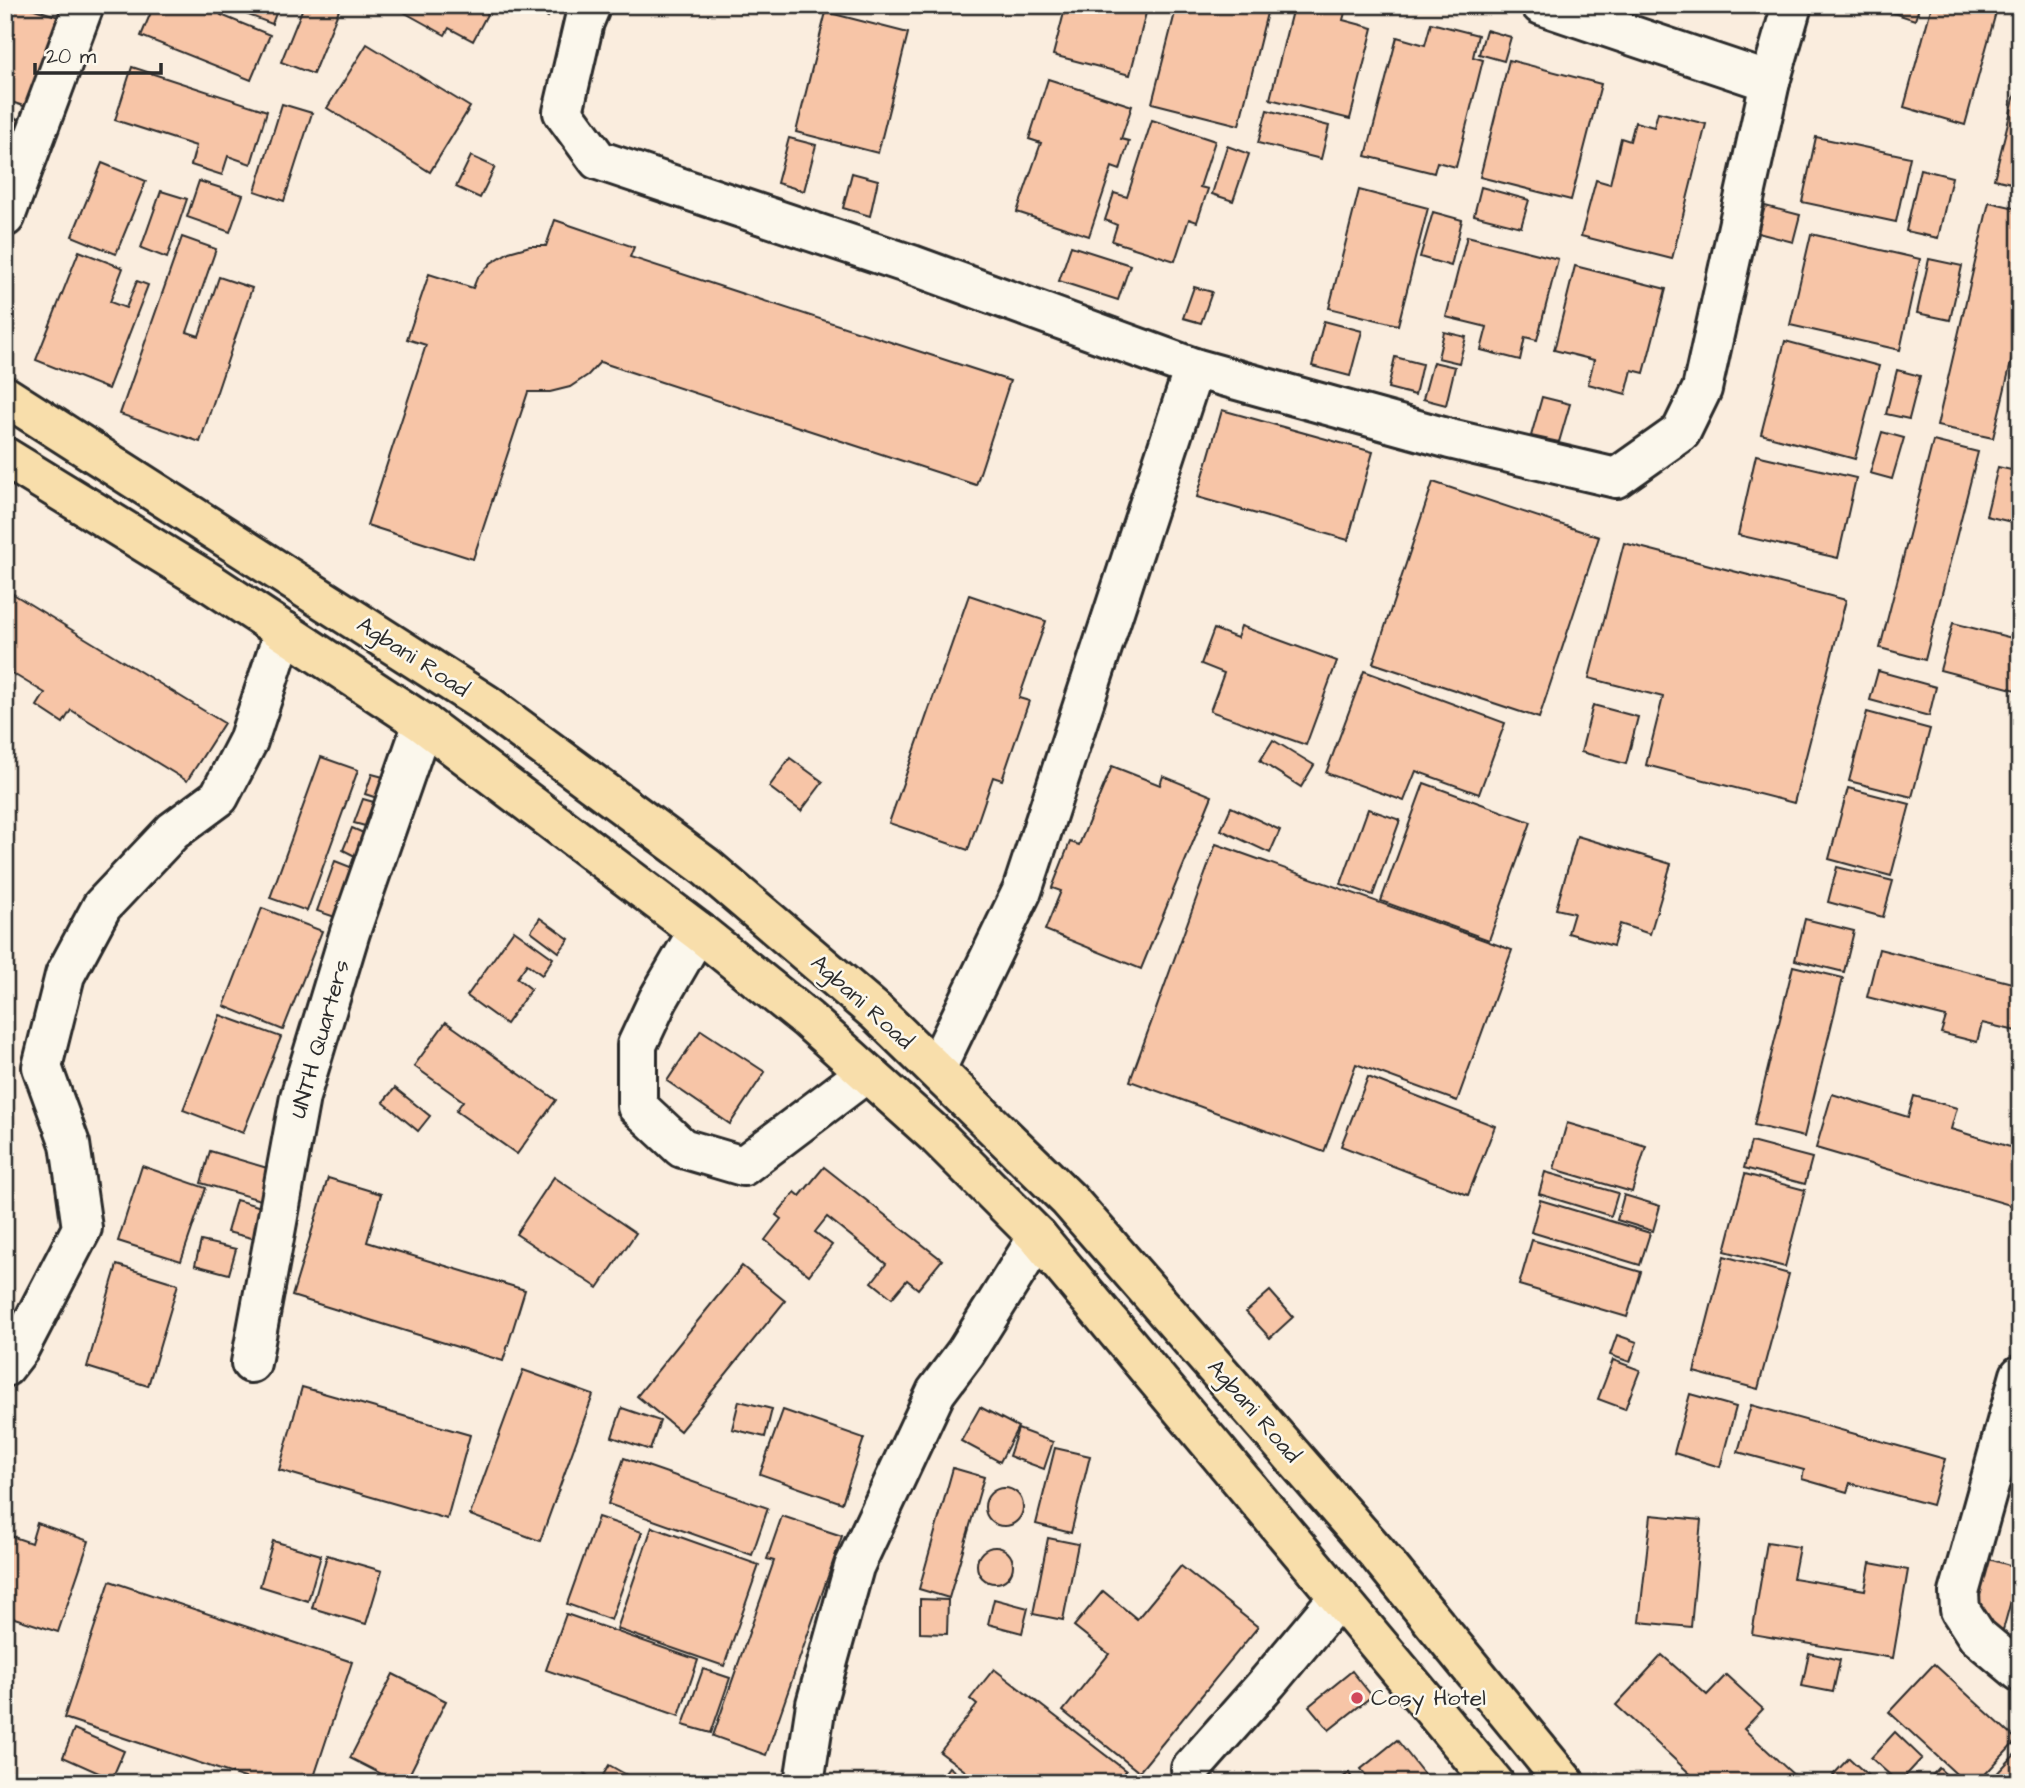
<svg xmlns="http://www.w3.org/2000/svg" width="2025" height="1788" viewBox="0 0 2025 1788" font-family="'Architects Daughter',sans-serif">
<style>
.building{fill:#f7c5a7;stroke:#2b2b2b;stroke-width:2}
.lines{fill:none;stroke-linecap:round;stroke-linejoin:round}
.street-casing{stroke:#2b2b2b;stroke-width:44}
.primary-casing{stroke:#2b2b2b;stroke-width:44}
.street{stroke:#fbf7ec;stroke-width:38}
.primary{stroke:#f8deab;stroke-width:38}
.poi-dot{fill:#d1495b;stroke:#fbf7ec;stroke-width:2.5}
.labels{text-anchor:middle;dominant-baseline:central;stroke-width:5;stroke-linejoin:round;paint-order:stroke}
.street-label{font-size:23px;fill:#2b2b2b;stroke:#fbf7ec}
.poi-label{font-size:23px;fill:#2b2b2b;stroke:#fbf7ec;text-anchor:start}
</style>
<rect width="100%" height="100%" fill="#faedde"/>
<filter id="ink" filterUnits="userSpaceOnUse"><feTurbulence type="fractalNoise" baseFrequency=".0143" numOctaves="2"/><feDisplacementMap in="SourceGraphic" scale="14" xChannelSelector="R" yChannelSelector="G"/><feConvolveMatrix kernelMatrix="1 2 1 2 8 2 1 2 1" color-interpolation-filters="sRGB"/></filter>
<g filter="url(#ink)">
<g class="building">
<polygon points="5,5 22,5 62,18 33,109 5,100"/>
<polygon points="154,5 279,5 272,24 225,6 221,15 270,35 251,80 141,36"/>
<polygon points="304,5 341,5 313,74 281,62"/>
<polygon points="391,5 492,5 473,41 449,28 445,35"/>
<polygon points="532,5 554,5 548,17 531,8"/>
<polygon points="886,5 913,5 911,12"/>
<polygon points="1066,5 1148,5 1130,75 1053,55"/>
<polygon points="1177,5 1269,5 1239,125 1152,103"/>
<polygon points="1315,5 1347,5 1343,20 1373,28 1350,119 1270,99 1293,7 1314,12"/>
<polygon points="1869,5 1920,5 1915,20"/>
<polygon points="1932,5 1998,5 1965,125 1904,107"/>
<polygon points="826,12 908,33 878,153 796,132"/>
<polygon points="1431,23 1478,35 1473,57 1483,60 1456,167 1437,162 1434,173 1366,156 1397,37 1425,45"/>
<polygon points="1486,30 1511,37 1504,61 1479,54"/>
<polygon points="367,44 470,107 430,172 327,108"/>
<polygon points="1509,60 1601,84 1571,200 1480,177"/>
<polygon points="132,67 267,111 251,164 228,156 222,175 191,165 196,146 115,120"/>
<polygon points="2020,74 2020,185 1994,179"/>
<polygon points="1048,79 1132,106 1121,139 1129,141 1120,170 1112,167 1089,236 1017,212 1041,143 1029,139"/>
<polygon points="282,104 312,113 284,201 255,191"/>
<polygon points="1267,110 1329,126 1321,159 1258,143"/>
<polygon points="1658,112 1706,124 1672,259 1581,236 1596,180 1610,184 1621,138 1630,141 1635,122 1654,127"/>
<polygon points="5,114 31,124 5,192"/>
<polygon points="1152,120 1215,141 1200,187 1208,189 1197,222 1189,219 1175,261 1112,241 1117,225 1105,220 1114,193 1127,197"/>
<polygon points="1816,137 1910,157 1896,222 1802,202"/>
<polygon points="789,138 816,145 804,191 777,183"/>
<polygon points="1227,146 1249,154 1233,201 1212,194"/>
<polygon points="471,156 495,167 480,198 456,187"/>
<polygon points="102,163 146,181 116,254 72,236"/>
<polygon points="1920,169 1952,177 1938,238 1906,231"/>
<polygon points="852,173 878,180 870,216 843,208"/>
<polygon points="199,181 243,195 230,232 187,217"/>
<polygon points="1481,187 1529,200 1521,227 1474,215"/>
<polygon points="1359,190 1428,208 1398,325 1329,308"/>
<polygon points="161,191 187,199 167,258 141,248"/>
<polygon points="1989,202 2020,209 2020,325 1993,438 1937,426"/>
<polygon points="1765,206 1800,215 1793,242 1758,233"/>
<polygon points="1433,212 1462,220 1451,266 1420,257"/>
<polygon points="555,220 634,247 630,257 1010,381 976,485 600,362 588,375 570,387 550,392 528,392 473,559 367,525 426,345 407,339 429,274 473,288 477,278 491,263 509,252 530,246 546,246"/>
<polygon points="1811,234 1920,259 1900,350 1790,325"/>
<polygon points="1467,236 1558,259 1537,340 1525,337 1520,360 1481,350 1487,327 1446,317"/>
<polygon points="182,237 216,249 187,332 199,336 219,277 252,288 200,442 120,414"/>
<polygon points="1071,246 1130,265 1118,300 1059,281"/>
<polygon points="79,251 123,268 110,302 126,308 137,281 148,285 108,389 36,360"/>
<polygon points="1929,259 1962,266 1950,320 1917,313"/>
<polygon points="1575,266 1666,289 1644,373 1632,370 1626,394 1588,384 1594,360 1554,350"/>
<polygon points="1194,287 1212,292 1201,323 1183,318"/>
<polygon points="1324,321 1362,331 1350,376 1312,366"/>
<polygon points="1444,332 1466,337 1459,363 1438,358"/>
<polygon points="1785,341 1879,366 1855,459 1761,434"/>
<polygon points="1395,357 1422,364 1415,395 1388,388"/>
<polygon points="1433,362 1455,367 1446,405 1423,399"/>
<polygon points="1897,370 1920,376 1909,419 1886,414"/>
<polygon points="1542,397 1570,404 1559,442 1531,436"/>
<polygon points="1222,410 1373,452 1348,540 1197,497"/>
<polygon points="1882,432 1904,438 1892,479 1870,473"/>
<polygon points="1933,441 1978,452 1925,660 1880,648"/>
<polygon points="1756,455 1856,478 1838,558 1738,535"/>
<polygon points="1998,467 2020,472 2020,524 1986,516"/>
<polygon points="1433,482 1599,537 1539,718 1373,663"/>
<polygon points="1624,543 1846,600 1794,803 1646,765 1663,697 1589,678"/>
<polygon points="5,589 224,723 187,781 71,710 63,723 37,706 45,693 5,669"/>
<polygon points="969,595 1046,621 1019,698 1029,701 1002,780 993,777 968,850 889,823"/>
<polygon points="1953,623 2020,640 2020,691 1940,670"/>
<polygon points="1241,626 1337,661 1306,745 1210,711 1224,673 1201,664 1214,629 1237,638"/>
<polygon points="1364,671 1505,723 1479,794 1416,771 1404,801 1326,773"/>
<polygon points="1878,671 1936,687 1929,716 1870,700"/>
<polygon points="1593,705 1638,717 1626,764 1581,752"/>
<polygon points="1867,712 1930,729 1912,797 1849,781"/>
<polygon points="1273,740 1314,765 1301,787 1260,761"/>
<polygon points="321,757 358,770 307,911 270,898"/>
<polygon points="790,758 823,782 801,811 769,787"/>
<polygon points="1112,766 1160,785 1163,776 1212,796 1141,969 1045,930 1061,891 1052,888 1070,842 1079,845"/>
<polygon points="372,774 387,778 380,799 365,794"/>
<polygon points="1424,783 1531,822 1489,940 1381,901"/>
<polygon points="1848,788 1910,804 1891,876 1829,859"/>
<polygon points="363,799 377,803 369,827 354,823"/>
<polygon points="1231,807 1280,830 1270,853 1221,830"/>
<polygon points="1368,809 1400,820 1373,895 1341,884"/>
<polygon points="352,828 366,834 357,857 343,850"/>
<polygon points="1577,836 1671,864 1650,934 1620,924 1613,946 1568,933 1574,913 1556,909"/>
<polygon points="1216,844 1512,950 1457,1101 1356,1064 1324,1152 1130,1081"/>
<polygon points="335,861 353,868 335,917 317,911"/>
<polygon points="1837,867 1893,881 1883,917 1828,902"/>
<polygon points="262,908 322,931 283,1030 224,1006"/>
<polygon points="540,918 569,939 559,952 531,931"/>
<polygon points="1805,919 1854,931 1844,972 1795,960"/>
<polygon points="514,930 553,958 542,975 527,964 517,978 531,989 506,1024 467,996"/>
<polygon points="1879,949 2020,985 2020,1032 1982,1023 1977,1042 1941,1033 1946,1017 1867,997"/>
<polygon points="1793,966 1843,978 1804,1137 1754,1125"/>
<polygon points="220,1015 281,1037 243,1133 183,1110"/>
<polygon points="446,1022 556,1100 517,1154 456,1111 463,1101 414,1066"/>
<polygon points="701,1030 765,1072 730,1124 667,1081"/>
<polygon points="1368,1077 1495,1126 1468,1195 1341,1146"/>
<polygon points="395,1088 430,1116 418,1131 383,1102"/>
<polygon points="1832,1094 1908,1117 1914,1096 1957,1108 1951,1129 2020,1150 2020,1208 1816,1148"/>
<polygon points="1567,1123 1646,1146 1632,1192 1554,1169"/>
<polygon points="1751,1142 1812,1158 1805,1184 1744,1168"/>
<polygon points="210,1151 274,1170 264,1201 201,1183"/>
<polygon points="142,1166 206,1188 181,1261 118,1241"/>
<polygon points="824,1167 942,1260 918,1289 907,1280 892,1298 872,1282 886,1264 827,1217 815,1232 832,1245 809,1275 765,1240 781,1219 776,1215 795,1192 800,1196"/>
<polygon points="1545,1172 1618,1193 1611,1216 1539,1194"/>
<polygon points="1745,1174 1805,1190 1785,1267 1725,1251"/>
<polygon points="554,1177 636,1233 598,1288 516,1234"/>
<polygon points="328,1178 381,1194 367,1242 525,1290 503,1361 292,1296"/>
<polygon points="1624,1195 1660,1206 1653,1231 1617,1220"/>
<polygon points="236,1200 265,1208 256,1239 227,1232"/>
<polygon points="1540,1200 1650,1233 1640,1265 1531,1232"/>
<polygon points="1532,1240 1641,1272 1627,1317 1519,1285"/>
<polygon points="201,1241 236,1249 229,1274 195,1265"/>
<polygon points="1724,1256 1789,1274 1758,1389 1694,1372"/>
<polygon points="117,1265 178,1284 148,1386 87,1367"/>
<polygon points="742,1266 785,1301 680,1431 637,1396"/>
<polygon points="1270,1291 1293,1317 1270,1338 1246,1312"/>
<polygon points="1617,1335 1637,1342 1630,1362 1610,1355"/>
<polygon points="1613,1360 1640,1370 1625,1409 1598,1399"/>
<polygon points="523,1370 593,1395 540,1541 470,1515"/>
<polygon points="302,1387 470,1435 447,1519 279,1470"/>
<polygon points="1690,1394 1736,1407 1720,1467 1674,1453"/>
<polygon points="739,1401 772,1409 765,1437 732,1429"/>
<polygon points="1751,1405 1945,1459 1932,1505 1850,1483 1847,1492 1802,1479 1804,1470 1738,1452"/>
<polygon points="980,1407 1018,1427 1000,1462 961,1441"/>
<polygon points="622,1408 660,1421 650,1450 612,1437"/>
<polygon points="783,1410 864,1438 842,1503 760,1474"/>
<polygon points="1018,1429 1053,1442 1044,1469 1009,1456"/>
<polygon points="1055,1448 1090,1456 1071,1533 1036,1524"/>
<polygon points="624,1458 768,1508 752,1555 608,1504"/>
<polygon points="953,1468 984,1477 949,1598 919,1589"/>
<circle cx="1004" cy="1507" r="19"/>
<polygon points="1651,1515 1701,1520 1691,1627 1639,1622"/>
<polygon points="782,1516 842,1536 766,1755 713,1736 774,1561 767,1559"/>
<polygon points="598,1517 642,1532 611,1620 567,1604"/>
<polygon points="37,1523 89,1541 58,1632 5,1615 5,1534 31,1543"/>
<polygon points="652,1527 759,1565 724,1666 617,1629"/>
<polygon points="1048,1538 1078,1544 1063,1620 1033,1614"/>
<polygon points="273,1541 321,1555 308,1601 260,1586"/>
<polygon points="1767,1542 1799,1547 1793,1578 1865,1590 1870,1563 1908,1570 1893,1658 1752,1634"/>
<circle cx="995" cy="1565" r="18"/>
<polygon points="327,1555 382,1571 366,1624 312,1608"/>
<polygon points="1985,1558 2020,1568 2003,1630 1968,1621"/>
<polygon points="1181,1566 1258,1627 1139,1772 1063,1711 1109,1654 1074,1626 1103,1591 1137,1619"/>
<polygon points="110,1581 352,1662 312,1783 260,1783 64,1718"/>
<polygon points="920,1599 948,1600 947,1634 920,1633"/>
<polygon points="994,1599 1028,1608 1022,1633 988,1624"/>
<polygon points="566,1614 698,1660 679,1716 546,1670"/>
<polygon points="1809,1653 1840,1660 1833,1692 1802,1686"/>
<polygon points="1662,1655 1707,1695 1726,1675 1763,1709 1744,1729 1796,1777 1791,1783 1700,1783 1616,1705"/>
<polygon points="1934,1664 2017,1740 1977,1783 1966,1783 1889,1712"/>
<polygon points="703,1669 730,1678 711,1733 683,1725"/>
<polygon points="994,1669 1126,1771 1116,1783 981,1783 940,1752 977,1705 970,1699"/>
<polygon points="1352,1671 1372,1696 1329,1730 1309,1706"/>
<polygon points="393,1674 446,1701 405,1783 399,1783 350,1758"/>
<polygon points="74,1729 124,1751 112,1779 63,1757"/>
<polygon points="1895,1732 1922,1758 1899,1783 1871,1758"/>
<polygon points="1397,1740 1431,1783 1372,1783 1361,1769"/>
<polygon points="2020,1749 2020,1783 1988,1783"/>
<polygon points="1849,1758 1876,1783 1842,1783 1833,1775"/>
<polygon points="609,1765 641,1783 580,1783 585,1774 599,1782"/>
<polygon points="949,1767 970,1783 937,1783"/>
<polygon points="1939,1768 1955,1783 1925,1783"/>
<polygon points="1349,1773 1355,1783 1335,1783"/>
</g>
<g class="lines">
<defs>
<g id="street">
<polyline points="591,5 584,22 563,112 598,160 912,265 1194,368 1450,439 1616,478 1681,432 1702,389 1770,82 1792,5"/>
<polyline points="1541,5 1770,82"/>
<polyline points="5,217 84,5"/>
<polyline points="698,931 658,1000 637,1045 637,1106 682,1148 743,1166 866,1073"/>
<polyline points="936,1069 1022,891 1194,368"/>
<polyline points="251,1363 300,1097 350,932 423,723"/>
<polyline points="5,1367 19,1349 82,1228 70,1144 42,1067 65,975 102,906 173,831 219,797 248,741 284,631"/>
<polyline points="2020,1375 1959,1593 1960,1610 1977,1636 2020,1672"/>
<polyline points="1191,1769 1268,1682 1339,1597"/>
<polyline points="804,1783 816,1704 854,1567 936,1392 966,1352 1038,1237"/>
</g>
<g id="primary">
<polyline points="5,396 486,704 706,867 876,1012 1069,1200 1377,1553 1565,1783"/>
<polyline points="5,457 212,584 423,723 698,931 807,1019 938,1137 1038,1237 1494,1783"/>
</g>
</defs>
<use href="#street" class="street-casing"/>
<use href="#primary" class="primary-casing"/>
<use href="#street" class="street"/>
<use href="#primary" class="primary"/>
</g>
</g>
<circle class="poi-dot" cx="1357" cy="1698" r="7"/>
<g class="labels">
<g class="street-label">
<text transform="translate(413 657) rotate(33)">Agbani Road</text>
<text transform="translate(862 1002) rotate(42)">Agbani Road</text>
<text transform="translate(320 1039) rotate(-74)">UNTH Quarters</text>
<text transform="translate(1254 1411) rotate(49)">Agbani Road</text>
</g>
<g class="poi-label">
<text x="1371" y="1698">Cosy Hotel</text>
</g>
</g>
<rect width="2025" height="1788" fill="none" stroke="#fbf7ec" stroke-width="28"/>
<rect x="14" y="14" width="1997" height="1760" fill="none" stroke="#2b2b2b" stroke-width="2.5" filter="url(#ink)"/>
<path d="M35 63v10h126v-10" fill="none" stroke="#2b2b2b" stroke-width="3.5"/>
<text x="46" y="63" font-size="21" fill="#2b2b2b" stroke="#fbf7ec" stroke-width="5" paint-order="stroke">20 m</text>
</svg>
